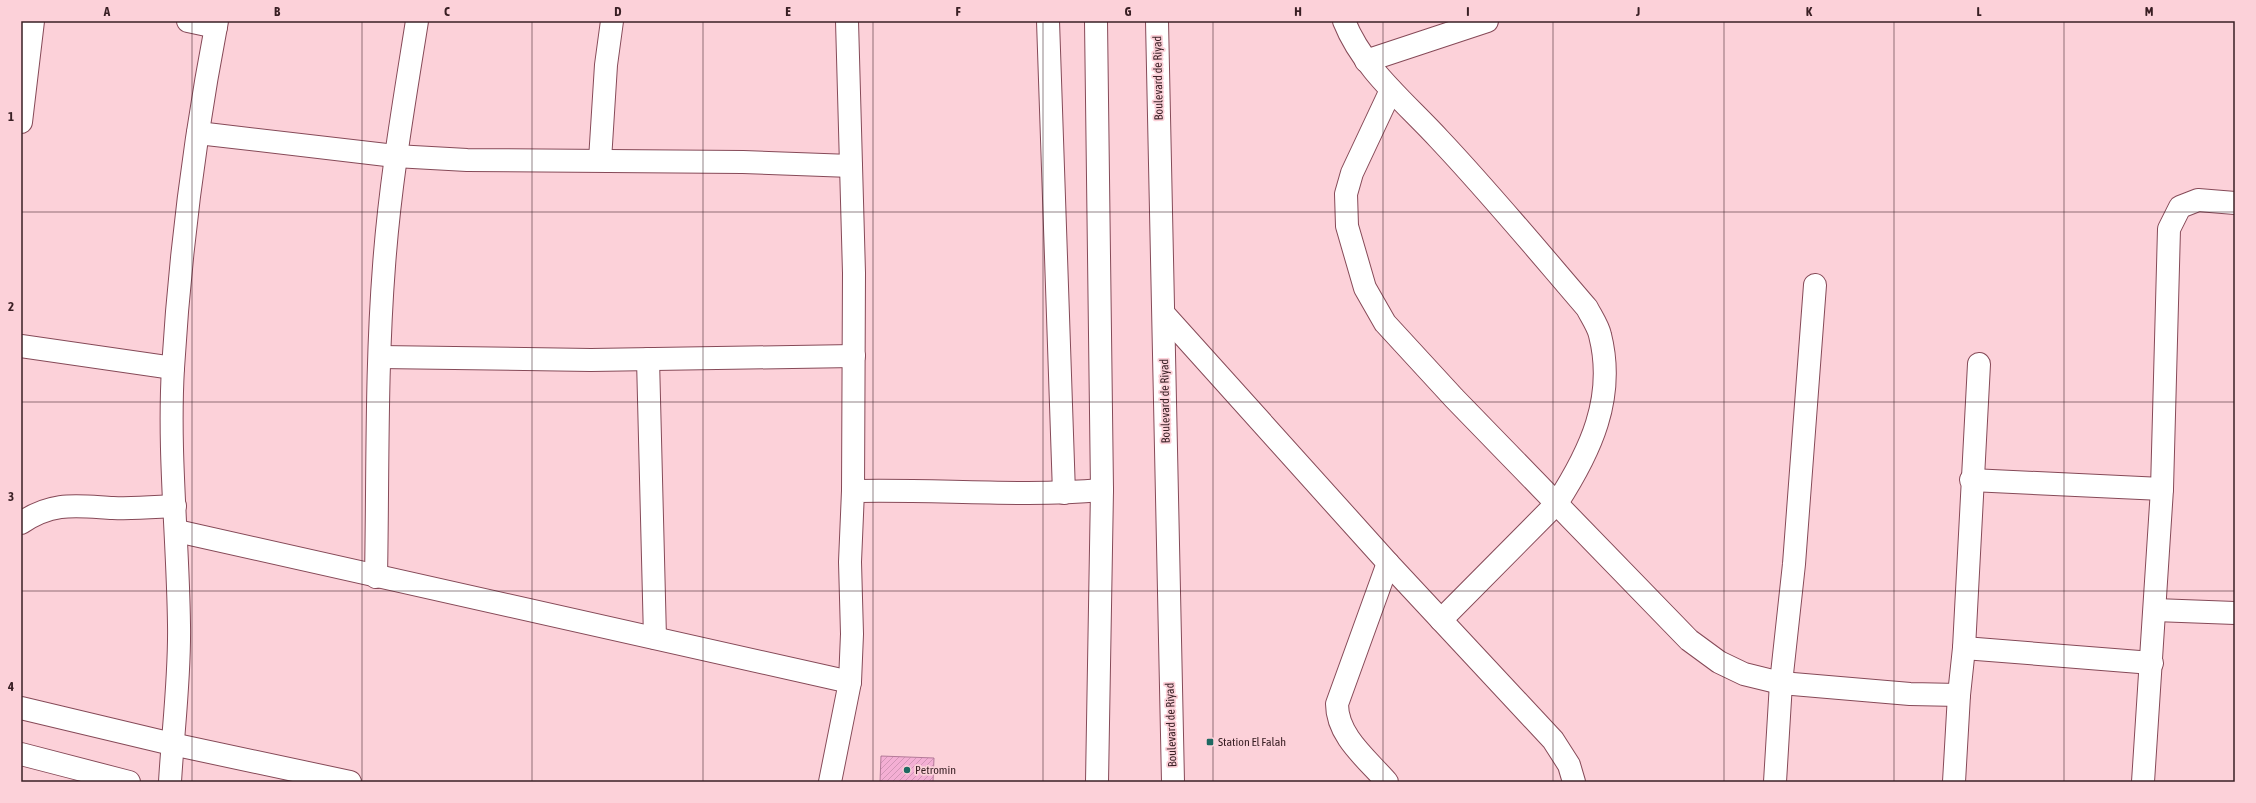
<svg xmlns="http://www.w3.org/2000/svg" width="2256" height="803" viewBox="0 0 2256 803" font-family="'Asap Condensed',sans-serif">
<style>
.building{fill:url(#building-hatch);stroke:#b47a99}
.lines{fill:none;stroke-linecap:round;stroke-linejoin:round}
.minor-casing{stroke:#864a58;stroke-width:24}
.major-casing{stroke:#864a58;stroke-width:24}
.minor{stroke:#fff;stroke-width:22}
.major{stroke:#fff;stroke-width:22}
.grid{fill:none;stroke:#391f24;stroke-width:1;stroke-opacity:0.55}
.poi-dot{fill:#1e6962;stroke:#fcd1d9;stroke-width:1.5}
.labels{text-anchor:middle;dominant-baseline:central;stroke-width:3.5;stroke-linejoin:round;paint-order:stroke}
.street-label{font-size:12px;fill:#391f24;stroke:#fcd1d9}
.poi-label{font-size:12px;fill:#391f24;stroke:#fcd1d9;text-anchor:start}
.neatline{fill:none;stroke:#391f24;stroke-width:1.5}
.grid-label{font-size:13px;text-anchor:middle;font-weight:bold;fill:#391f24}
</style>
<defs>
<pattern id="building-hatch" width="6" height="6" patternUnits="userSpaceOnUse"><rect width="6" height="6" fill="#f4afd4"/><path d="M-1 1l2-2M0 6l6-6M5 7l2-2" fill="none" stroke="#d296b6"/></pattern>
</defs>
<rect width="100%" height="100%" fill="#fcd1d9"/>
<polygon class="building" points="881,756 934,758 933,782 880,782"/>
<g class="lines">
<defs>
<g id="minor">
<polyline points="188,21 216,27"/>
<polyline points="847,21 854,273 853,491"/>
<polyline points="1048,21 1064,493"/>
<path d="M1344 21C1363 69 1405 102 1439 139 1490 193 1538 251 1587 308 1591 316 1598 326 1600 335 1616 398 1590 452 1557 503L1441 620"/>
<polyline points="1366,61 1487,21"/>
<polyline points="1391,90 1352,173 1346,194 1347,226 1365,288 1385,323 1454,398 1689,640 1719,662 1744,674 1781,683 1910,694 1959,695"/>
<polyline points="21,122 33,21"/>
<polyline points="198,133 395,156 467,160 743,162 851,166"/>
<polyline points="600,160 606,65 612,21"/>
<polyline points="1164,314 1388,563 1553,740 1569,765 1574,782"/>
<polyline points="21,346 173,368"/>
<polyline points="380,357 591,360 854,356"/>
<polyline points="648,359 655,638"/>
<polyline points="1971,480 2162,489"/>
<path d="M21 523C53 501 77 506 113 508 134 509 155 507 175 506"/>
<polyline points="177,531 850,682"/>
<path d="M376 577C378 473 376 369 384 266 390 183 404 103 417 21"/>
<polyline points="2155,610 2235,613"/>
<polyline points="1964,648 2152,663"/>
<polyline points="21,708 172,744 350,782"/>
<polyline points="21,754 129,782"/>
<path d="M170 782C173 730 180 677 179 625 178 539 168 453 173 368 180 252 195 135 217 21"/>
<path d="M830 782 850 682 852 634 850 562 853 491C936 489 1020 497 1102 490"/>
<path d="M1387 782C1367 759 1337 736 1337 704L1388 563"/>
<polyline points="1775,782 1781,683 1794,564 1815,285"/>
<polyline points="1954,782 1959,695 1964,648 1979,364"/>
<polyline points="2143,782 2162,489 2169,229 2180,207 2198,200 2235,203"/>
</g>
<g id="major">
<polyline points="1096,21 1102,490 1097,782"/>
<polyline points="1157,21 1173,782"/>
</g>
</defs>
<use href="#minor" class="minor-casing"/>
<use href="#major" class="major-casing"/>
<use href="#minor" class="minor"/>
<use href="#major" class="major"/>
</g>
<path class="grid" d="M192 21V782M362 21V782M532 21V782M703 21V782M873 21V782M1043 21V782M1213 21V782M1383 21V782M1553 21V782M1724 21V782M1894 21V782M2064 21V782M21 212H2235M21 402H2235M21 591H2235"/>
<g class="poi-dot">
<rect x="1206" y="738" width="8" height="8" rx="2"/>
<circle cx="907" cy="770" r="4"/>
</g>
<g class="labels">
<g class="street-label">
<text transform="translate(1158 78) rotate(-91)">Boulevard de Riyad</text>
<text transform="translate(1165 401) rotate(-91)">Boulevard de Riyad</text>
<text transform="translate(1171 725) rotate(-92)">Boulevard de Riyad</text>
</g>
<g class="poi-label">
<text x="1218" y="742">Station El Falah</text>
<text x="915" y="770">Petromin</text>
</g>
</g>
<rect width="2256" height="803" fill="none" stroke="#fcd1d9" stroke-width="44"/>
<rect x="22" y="22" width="2212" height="759" class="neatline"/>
<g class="grid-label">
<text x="107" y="16">A</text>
<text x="277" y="16">B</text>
<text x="447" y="16">C</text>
<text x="618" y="16">D</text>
<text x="788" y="16">E</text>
<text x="958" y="16">F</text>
<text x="1128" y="16">G</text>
<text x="1298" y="16">H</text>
<text x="1468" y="16">I</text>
<text x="1638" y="16">J</text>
<text x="1809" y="16">K</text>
<text x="1979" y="16">L</text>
<text x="2149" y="16">M</text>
<text x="11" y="121">1</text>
<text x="11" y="311">2</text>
<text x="11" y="501">3</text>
<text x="11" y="691">4</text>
</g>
</svg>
